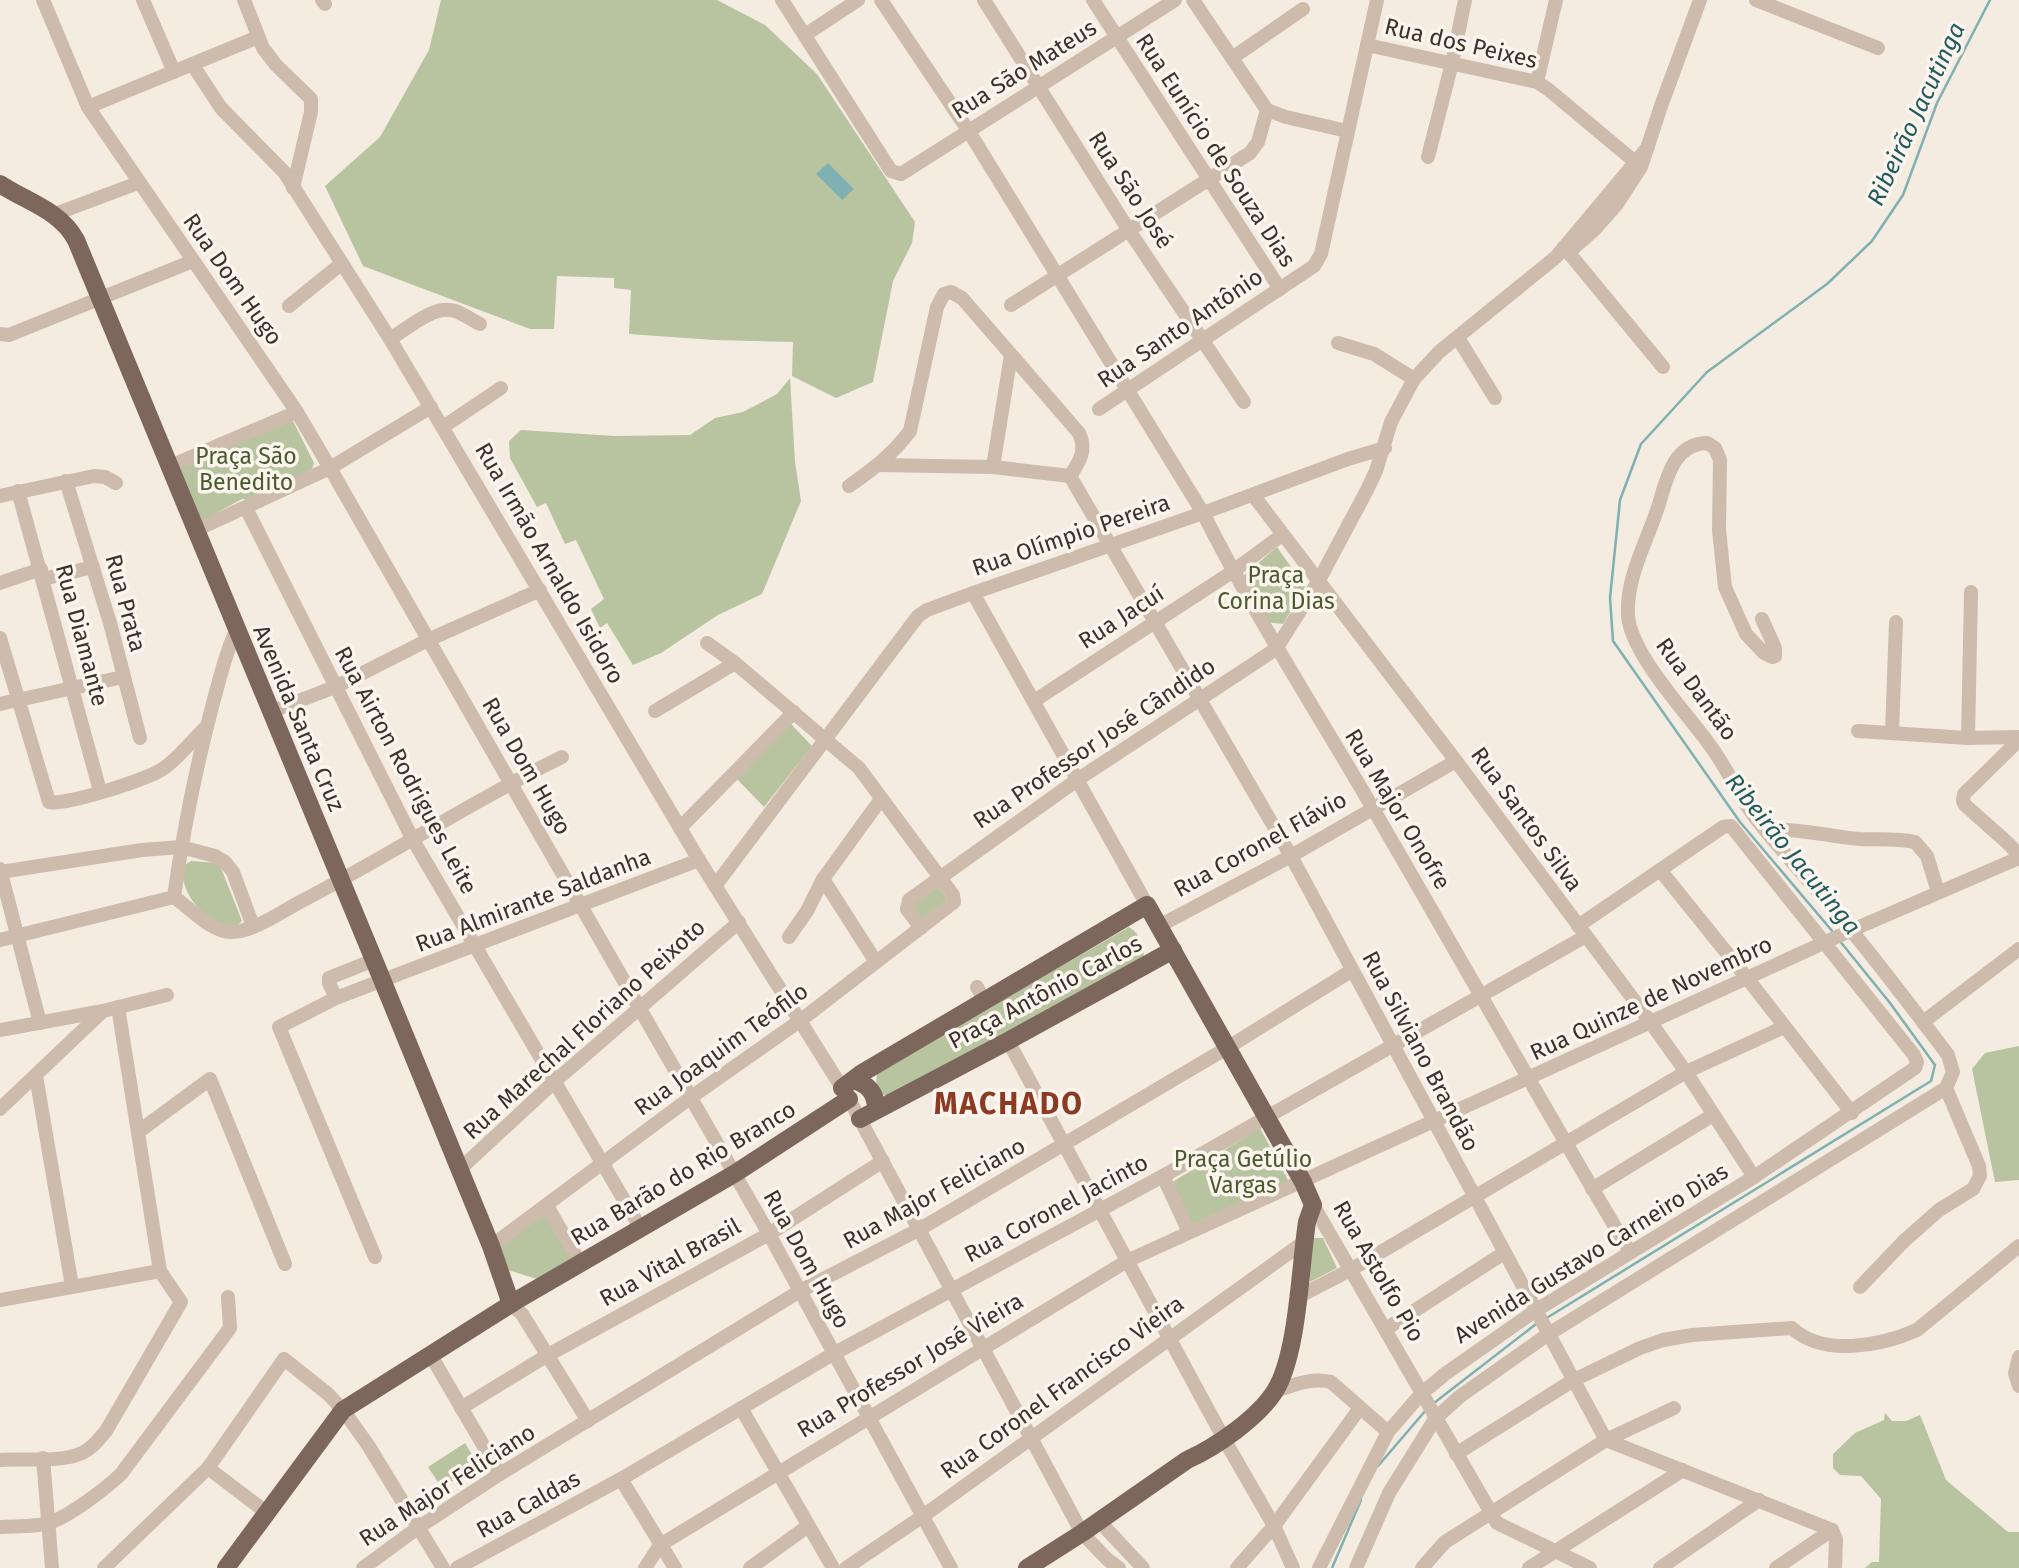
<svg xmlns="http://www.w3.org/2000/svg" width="2019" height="1568" viewBox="0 0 2019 1568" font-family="'Fira Sans',sans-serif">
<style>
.green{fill:#b8c4a0}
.water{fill:#7fb0b2}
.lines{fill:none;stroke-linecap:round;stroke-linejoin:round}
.stream{stroke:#7fb0b2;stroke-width:2.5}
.minor{stroke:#cdbbac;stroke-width:14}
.major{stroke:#7d675c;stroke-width:18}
.labels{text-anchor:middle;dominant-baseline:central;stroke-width:7;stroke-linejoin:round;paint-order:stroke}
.street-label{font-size:23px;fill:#3b302b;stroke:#fbf5ee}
.park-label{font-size:23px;fill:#4a5a2e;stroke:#fbf5ee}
.water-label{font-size:24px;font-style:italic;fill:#1f5a5e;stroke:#fbf5ee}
.district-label{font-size:30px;font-weight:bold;letter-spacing:2px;fill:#8c3b22;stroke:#fbf5ee}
</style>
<rect width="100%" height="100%" fill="#f4ebe1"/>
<g class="green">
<polygon points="441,0 717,0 765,25 817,74 915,222 912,243 893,281 873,382 836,398 792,376 793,342 714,340 629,334 631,290 614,288 614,278 557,276 554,329 530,329 363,266 325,186 380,137 429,50"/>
<polygon points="790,378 795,462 801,501 762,594 718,615 661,653 633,665 607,623 600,628 591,609 604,599 576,540 565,544 546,503 537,507 510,458 509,441 521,430 615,436 690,435 715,418 743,412 777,394"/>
<polygon points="293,421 314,463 312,469 253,500 242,499 200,522 177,466"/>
<polygon points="1277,547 1305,587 1283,624 1267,622 1242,577"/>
<polygon points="791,724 812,746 764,807 735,777"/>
<path d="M191 861 219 863 242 921 233 929C206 922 179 895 183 866Z"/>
<polygon points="936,884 947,899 921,924 911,902"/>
<path d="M1129 927C1142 936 1143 944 1144 959L894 1096 882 1095 876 1087 877 1072Z"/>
<polygon points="2019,1046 2019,1180 1995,1182 1972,1069 1985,1053"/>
<polygon points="1260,1128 1289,1182 1191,1227 1171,1183"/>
<polygon points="546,1211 573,1262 540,1280 508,1270 499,1245"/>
<polygon points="1311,1238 1323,1238 1337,1268 1310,1282 1305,1252"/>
<polygon points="1885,1413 1892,1421 1906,1421 1920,1415 1946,1480 2008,1532 2019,1532 2019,1568 1865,1568 1872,1562 1879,1562 1881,1499 1861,1476 1840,1475 1833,1468 1833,1454 1855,1433 1884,1420"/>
<polygon points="465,1443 478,1464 442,1488 428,1467"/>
</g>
<polygon class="water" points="828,163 854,189 842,200 816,174"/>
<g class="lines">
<g class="stream">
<polyline points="1833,932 1740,822 1613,641 1610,598 1620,500 1641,444 1707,372 1827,284 1872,241 1903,195 1937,103 1990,0"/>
<polyline points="1545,1319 1931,1081 1935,1065 1890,1003 1839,940"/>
<polyline points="1434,1403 1536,1324"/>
<polyline points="1378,1466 1426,1410"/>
<polyline points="1332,1568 1361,1500"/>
</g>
<g class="minor">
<polyline points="43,0 88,107 297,412 330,468 769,1234 951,1568"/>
<polyline points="143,0 174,72"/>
<polyline points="244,0 263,48 276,65 311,99 311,112 293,188"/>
<polyline points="322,0 325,4"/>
<polyline points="782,0 891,171 901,174 1175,0"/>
<path d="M881 0 968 130 1203 513C1255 616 1317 712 1375 812 1460 958 1543 1106 1630 1252"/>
<polyline points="984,0 1128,229 1244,402"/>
<polyline points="1093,0 1280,289"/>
<polyline points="1193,0 1267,110 1286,117 1347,131"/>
<polyline points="1756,0 1878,48"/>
<polyline points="805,35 858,0"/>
<polyline points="1367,45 1537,82 1549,90 1640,166"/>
<polyline points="1232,58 1303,9"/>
<polyline points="192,64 221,108 284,172 390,339 699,860 849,1099 1082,1533 1107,1559 1119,1568"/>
<polyline points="1537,82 1556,0"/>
<polyline points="88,107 258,37"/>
<polyline points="1428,157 1452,63 1465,0"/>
<polyline points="55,214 138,183"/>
<polyline points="1564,247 1663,367"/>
<polyline points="1569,252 1594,230 1617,204 1641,167 1661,106 1700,0"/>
<polyline points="1011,305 1250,153 1258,142 1267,110"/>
<polyline points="289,306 341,264"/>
<polyline points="0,334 9,335 193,261"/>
<polyline points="1458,338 1495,398"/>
<path d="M390 339C407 329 434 304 455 311 464 314 472 320 480 324"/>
<polyline points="1338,343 1374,354 1414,379"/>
<polyline points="1099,409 1314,266 1321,254 1377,0"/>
<polyline points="443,427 501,388"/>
<polyline points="878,465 993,467 1070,476"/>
<polyline points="168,467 297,412"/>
<polyline points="993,467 1011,355"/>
<polyline points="1070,476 1291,856 1606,1440 1832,1530"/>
<polyline points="66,481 110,623 140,738"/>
<path d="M849 486C872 470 893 454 910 431L937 307 944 294 951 292 962 298 1079 433C1087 450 1080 461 1070 476"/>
<polyline points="18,491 100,791"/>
<polyline points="1253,495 1456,761 1651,1023 1686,1072 1754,1177"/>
<polyline points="0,496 94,476 105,477 116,483"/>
<polyline points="246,508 413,840 641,1229"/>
<polyline points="196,530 330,468 431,407"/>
<polyline points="43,579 93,567"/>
<polyline points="0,583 41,569"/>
<polyline points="973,593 1147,905"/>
<path d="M1762 619 1775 648V656L1772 657 1764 653 1746 634 1725 587 1719 530 1720 460 1715 448 1707 443C1674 444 1667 477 1659 504 1648 540 1626 576 1628 615 1630 653 1686 712 1709 744 1726 766 1737 793 1754 816 1784 855 1819 891 1850 929 1884 970 1916 1013 1948 1055L1953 1072 1946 1088 1979 1166 1980 1176 1973 1189 1939 1210 1904 1241 1860 1287"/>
<path d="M0 638 49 802C65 806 149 779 164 768 180 757 192 740 207 726"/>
<polyline points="1034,701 1232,572 1282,535"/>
<polyline points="0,704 123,677"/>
<polyline points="655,711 735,663"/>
<polyline points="270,712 335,687 428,640 540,590"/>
<polyline points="1858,731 1968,738 2019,737"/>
<polyline points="1892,733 1896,622"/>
<polyline points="1968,738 1971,592"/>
<polyline points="2019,740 1964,794 1963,801 1965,805 2010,845 2019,856"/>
<polyline points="680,828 794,712"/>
<path d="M1765 829C1797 828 1827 836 1860 839 1878 840 1897 838 1915 842L1927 856 1938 892"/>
<polyline points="0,869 40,1023"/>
<polyline points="1660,870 1747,978 1852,1113"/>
<polyline points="0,872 142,850 181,847 215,856 225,862 233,872 253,926"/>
<polyline points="823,879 876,962"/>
<polyline points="715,886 918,616 927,610 973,593 1203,513 1348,459 1385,448"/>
<path d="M174 897C190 908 212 933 232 932 255 931 281 912 300 902 389 856 472 801 562 757"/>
<path d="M174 897C183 832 196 767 213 703 220 678 225 654 236 631"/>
<polyline points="1159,926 1291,856 1456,761"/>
<polyline points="921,928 907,909 909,900 1077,780 1276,649 1318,582 1367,490 1376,471 1391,422 1414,379 1439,352 1556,257 1648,147"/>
<polyline points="789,937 807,911 823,879 881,799"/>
<polyline points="0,940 174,897"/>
<polyline points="977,987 984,1000"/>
<polyline points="336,998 329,983 329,978 374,960"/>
<polyline points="1923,1022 2019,949"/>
<polyline points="0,1030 103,1011 167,995"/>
<polyline points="1008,1041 1224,1439 1274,1526 1293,1568"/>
<polyline points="36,1076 72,1286"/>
<polyline points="0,1109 103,1011"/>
<polyline points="138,1132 210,1079 285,1264"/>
<polyline points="459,1170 554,1082 739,922"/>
<polyline points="1163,1176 1189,1232"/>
<polyline points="1592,1189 1713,1115"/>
<polyline points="1313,1205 1497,1523 1590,1568"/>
<polyline points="547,1206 580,1263"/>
<polyline points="491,1246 690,1098 801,1020 954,902 953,895 859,768 735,663 707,643"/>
<polyline points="375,1257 279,1027 336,998 699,860"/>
<polyline points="1298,1297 1352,1269 1686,1072 1784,1027"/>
<polyline points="0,1300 160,1271"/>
<polyline points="511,1304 522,1314 588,1421"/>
<polyline points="1386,1329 1504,1253"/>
<polyline points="430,1354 500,1474"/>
<polyline points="2019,1357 2015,1373 2019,1386"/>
<path d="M1275 1391C1295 1385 1311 1377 1331 1382L1388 1432"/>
<polyline points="461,1408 548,1355 769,1234 883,1161"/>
<polyline points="741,1408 833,1568"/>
<path d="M1456 1454 1572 1381 1640 1348 1663 1340 1692 1335 1792 1328C1823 1357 1881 1346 1917 1330L2019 1246"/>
<polyline points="43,1458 52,1568"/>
<path d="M0 1460C24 1458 61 1463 82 1453 92 1449 99 1439 106 1431L181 1302 160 1271 118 1007"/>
<polyline points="208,1468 266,1512"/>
<polyline points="621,1479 675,1568"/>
<polyline points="1099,1521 1143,1568"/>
<path d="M0 1527C15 1526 35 1527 49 1523 70 1516 105 1489 121 1474L230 1328 228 1297"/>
<polyline points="1832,1530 1836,1539 1835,1568"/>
<polyline points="104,1568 208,1468 284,1359 328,1394 343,1410 368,1445 443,1568"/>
<polyline points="363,1568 419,1527 500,1474 800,1291 920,1229 1227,1048 1351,971"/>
<polyline points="457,1568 621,1479 833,1354 1163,1176 1586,936"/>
<polyline points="645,1568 660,1545 1127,1261 1852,930 2019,858"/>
<polyline points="750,1568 808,1526"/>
<polyline points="846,1568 923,1516 1304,1242"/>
<polyline points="1237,1568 1274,1526 1360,1408"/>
<polyline points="1319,1568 1388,1432 1421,1394 1445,1374 1535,1311 1754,1177 1915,1068 1917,1062 1914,1055 1731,826 1723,827 1578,926"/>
<polyline points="1356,1568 1389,1493 1435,1419 1459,1397 1547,1335 1946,1088"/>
<polyline points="1422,1568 1445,1542 1606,1440 1674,1408"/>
<polyline points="1529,1568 1683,1470"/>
<polyline points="1660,1568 1759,1500"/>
<polyline points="1776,1568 1832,1530"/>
</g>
<g class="major">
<path d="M0 184C27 202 60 210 76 240L374 960 491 1246 511 1304"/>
<path d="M853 1080C868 1084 876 1093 876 1109"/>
<path d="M842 1088 862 1073 1147 905 1303 1182 1313 1205 1307 1222C1300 1267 1298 1354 1275 1391 1258 1418 1216 1447 1187 1460L1082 1533 1027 1568"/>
<polyline points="860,1119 1008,1041 1173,950"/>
<polyline points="226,1568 343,1410 519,1299 734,1174 849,1099"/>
</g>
</g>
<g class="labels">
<g class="street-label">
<text transform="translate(1461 43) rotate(13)">Rua dos Peixes</text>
<text transform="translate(1024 69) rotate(-32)">Rua São Mateus</text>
<text transform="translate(1216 150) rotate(57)">Rua Eunício de Souza Dias</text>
<text transform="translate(1131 190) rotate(57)">Rua São José</text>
<text transform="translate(233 279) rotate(55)">Rua Dom Hugo</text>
<text transform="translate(1180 328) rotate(-34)">Rua Santo Antônio</text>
<text transform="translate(1071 535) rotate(-19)">Rua Olímpio Pereira</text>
<text transform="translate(550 563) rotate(60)">Rua Irmão Arnaldo Isidoro</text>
<text transform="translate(126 603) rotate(75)">Rua Prata</text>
<text transform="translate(1121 617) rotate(-33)">Rua Jacuí</text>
<text transform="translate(82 635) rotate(75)">Rua Diamante</text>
<text transform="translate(1697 689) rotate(54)">Rua Dantão</text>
<text transform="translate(299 718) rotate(67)">Avenida Santa Cruz</text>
<text transform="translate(1094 743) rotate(-34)">Rua Professor José Cândido</text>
<text transform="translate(527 766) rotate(60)">Rua Dom Hugo</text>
<text transform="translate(406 770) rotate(62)">Rua Airton Rodrigues Leite</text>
<text transform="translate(1398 809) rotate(59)">Rua Major Onofre</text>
<text transform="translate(1527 819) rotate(54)">Rua Santos Silva</text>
<text transform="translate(1260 844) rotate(-29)">Rua Coronel Flávio</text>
<text transform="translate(533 900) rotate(-21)">Rua Almirante Saldanha</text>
<text transform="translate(1045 992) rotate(-28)">Praça Antônio Carlos</text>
<text transform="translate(1651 998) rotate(-25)">Rua Quinze de Novembro</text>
<text transform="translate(584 1029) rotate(-42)">Rua Marechal Floriano Peixoto</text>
<text transform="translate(721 1049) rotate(-36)">Rua Joaquim Teófilo</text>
<text transform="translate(1421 1051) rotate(62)">Rua Silviano Brandão</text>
<text transform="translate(683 1173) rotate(-31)">Rua Barão do Rio Branco</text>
<text transform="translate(934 1193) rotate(-29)">Rua Major Feliciano</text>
<text transform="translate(1056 1208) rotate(-28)">Rua Coronel Jacinto</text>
<text transform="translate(1591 1253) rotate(-32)">Avenida Gustavo Carneiro Dias</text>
<text transform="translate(807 1259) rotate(61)">Rua Dom Hugo</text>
<text transform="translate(670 1262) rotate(-29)">Rua Vital Brasil</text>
<text transform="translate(1379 1271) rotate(60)">Rua Astolfo Pio</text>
<text transform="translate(910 1365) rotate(-31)">Rua Professor José Vieira</text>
<text transform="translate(1062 1387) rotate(-36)">Rua Coronel Francisco Vieira</text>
<text transform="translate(447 1485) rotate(-33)">Rua Major Feliciano</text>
<text transform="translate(528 1504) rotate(-29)">Rua Caldas</text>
</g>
<g class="park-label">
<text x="246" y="456">Praça São<tspan x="246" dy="26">Benedito</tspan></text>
<text x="1276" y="575">Praça<tspan x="1276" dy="26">Corina Dias</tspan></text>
<text x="1243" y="1159">Praça Getúlio<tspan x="1243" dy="26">Vargas</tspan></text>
</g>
<g class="water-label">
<text transform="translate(1916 114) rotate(-65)">Ribeirão Jacutinga</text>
<text transform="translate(1793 854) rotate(51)">Ribeirão Jacutinga</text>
</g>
<g class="district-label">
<text x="1009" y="1104">MACHADO</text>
</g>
</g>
</svg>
